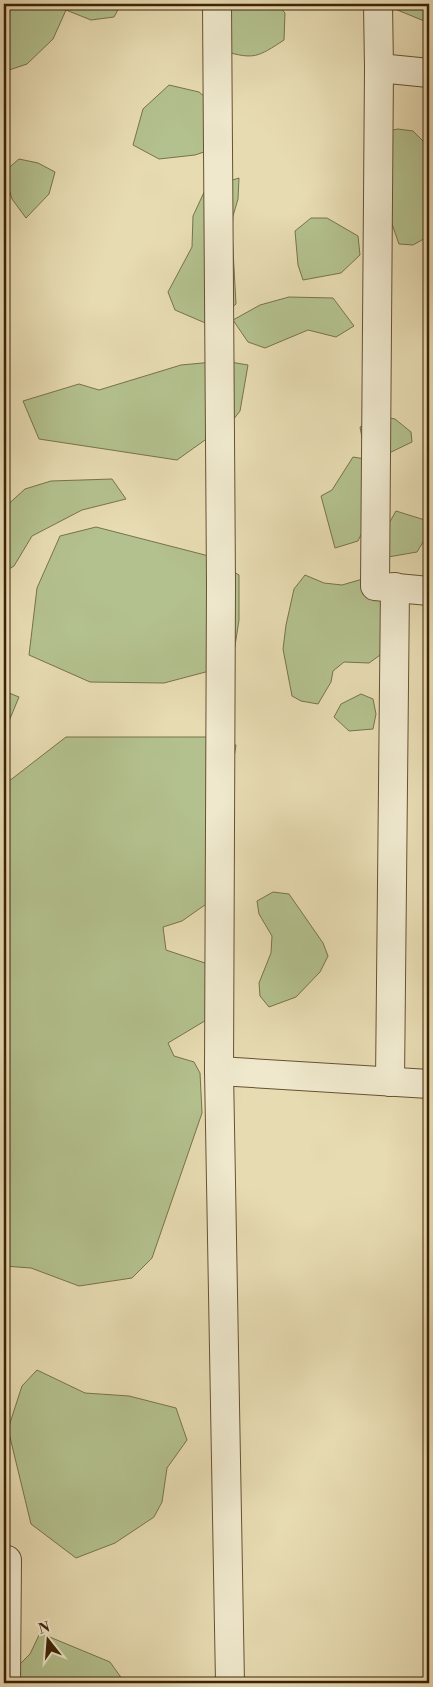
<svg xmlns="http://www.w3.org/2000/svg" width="433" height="1687" viewBox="0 0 433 1687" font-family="'Libre Bodoni',serif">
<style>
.green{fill:#b3c18e;stroke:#78724a}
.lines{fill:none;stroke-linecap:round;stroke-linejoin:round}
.minor-casing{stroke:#685131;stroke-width:30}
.minor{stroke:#efe8cd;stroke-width:28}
</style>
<rect width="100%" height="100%" fill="#e7dbb2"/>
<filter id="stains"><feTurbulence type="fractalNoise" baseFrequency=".004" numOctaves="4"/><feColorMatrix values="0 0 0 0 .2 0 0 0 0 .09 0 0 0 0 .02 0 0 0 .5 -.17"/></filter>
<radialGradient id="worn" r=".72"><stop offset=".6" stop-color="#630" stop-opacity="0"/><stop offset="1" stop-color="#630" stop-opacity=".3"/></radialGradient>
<g class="green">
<polygon points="11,4 121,4 114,17 91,20 66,10 53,39 27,64 9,70 4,61 4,17"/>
<path d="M234 4H277L285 13 284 40C258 57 254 60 224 51L226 9Z"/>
<polygon points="394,4 429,4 429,23 395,9"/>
<polygon points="169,85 199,92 213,104 213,149 195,155 159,159 133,145 143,109"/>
<polygon points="398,129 413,131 429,147 429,236 413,245 399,244 370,161 383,132"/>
<polygon points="19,159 38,163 55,172 49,194 26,218 12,199 4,172"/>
<polygon points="239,178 238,199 233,216 232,232 236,304 210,325 175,310 168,292 192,247 193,216 206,188"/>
<polygon points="311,218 327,218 358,236 360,255 341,273 303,280 298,265 295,231"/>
<polygon points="289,297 333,298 354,326 336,337 308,330 265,348 248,342 233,320 260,305"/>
<polygon points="224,361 248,365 240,411 233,420 177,460 39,439 23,401 79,384 99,390 181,365"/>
<polygon points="379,416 395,419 411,432 412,442 387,454 365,454 360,427"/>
<polygon points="353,457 365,459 362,485 368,520 358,541 335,548 321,496 332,490"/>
<polygon points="112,479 126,499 82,510 32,536 14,566 4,572 4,508 25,489 51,481"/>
<polygon points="396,511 428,521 429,532 417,552 388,557 383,534"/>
<polygon points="96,527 205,555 239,575 239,620 232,665 164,683 90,682 29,655 37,588 60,536"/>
<polygon points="380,574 400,641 369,663 344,662 333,671 331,682 318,704 301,701 292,696 283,649 286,625 294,589 305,575 324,583 342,585"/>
<polygon points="4,691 19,697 4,733"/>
<polygon points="361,694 373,699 376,714 373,729 349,731 334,717 341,704"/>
<polygon points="66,737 207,737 236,745 212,900 182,921 163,927 166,950 205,963 216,992 208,1019 168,1043 174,1056 194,1062 200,1073 202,1113 152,1258 132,1278 79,1286 31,1268 4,1266 4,1064 5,1059 4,1046 4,785"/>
<polygon points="273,892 289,894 323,943 328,956 320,972 296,997 269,1007 260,996 259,983 271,953 272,936 259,914 257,901"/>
<polygon points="37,1370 85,1393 129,1396 176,1408 187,1440 167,1468 162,1502 154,1517 115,1543 76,1558 31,1524 8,1429 22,1386"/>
<polygon points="40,1633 110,1662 125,1683 21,1683 16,1668 30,1654"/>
</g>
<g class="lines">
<defs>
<g id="minor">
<polyline points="217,4 221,584 219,1071 230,1683"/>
<polyline points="378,4 379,68 375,586 429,591"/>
<polyline points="379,68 429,73"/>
<polyline points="219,1071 429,1084"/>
<polyline points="390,1082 395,587"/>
<polyline points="6,1683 7,1560"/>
</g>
</defs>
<use href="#minor" class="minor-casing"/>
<use href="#minor" class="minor"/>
</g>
<rect width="433" height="1687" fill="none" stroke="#e7dbb2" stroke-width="20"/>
<rect x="5" y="5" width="423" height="1677" fill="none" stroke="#3e2306" stroke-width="2.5"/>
<rect x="10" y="10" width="413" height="1667" fill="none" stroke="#3e2306"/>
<g transform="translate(48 1640) rotate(343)" stroke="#efe8cd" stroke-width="4" paint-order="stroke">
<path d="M0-4L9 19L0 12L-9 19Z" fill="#3e2306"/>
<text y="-8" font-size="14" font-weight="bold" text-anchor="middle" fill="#3e2306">N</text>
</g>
<rect width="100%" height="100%" filter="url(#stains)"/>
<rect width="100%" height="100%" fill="url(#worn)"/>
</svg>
